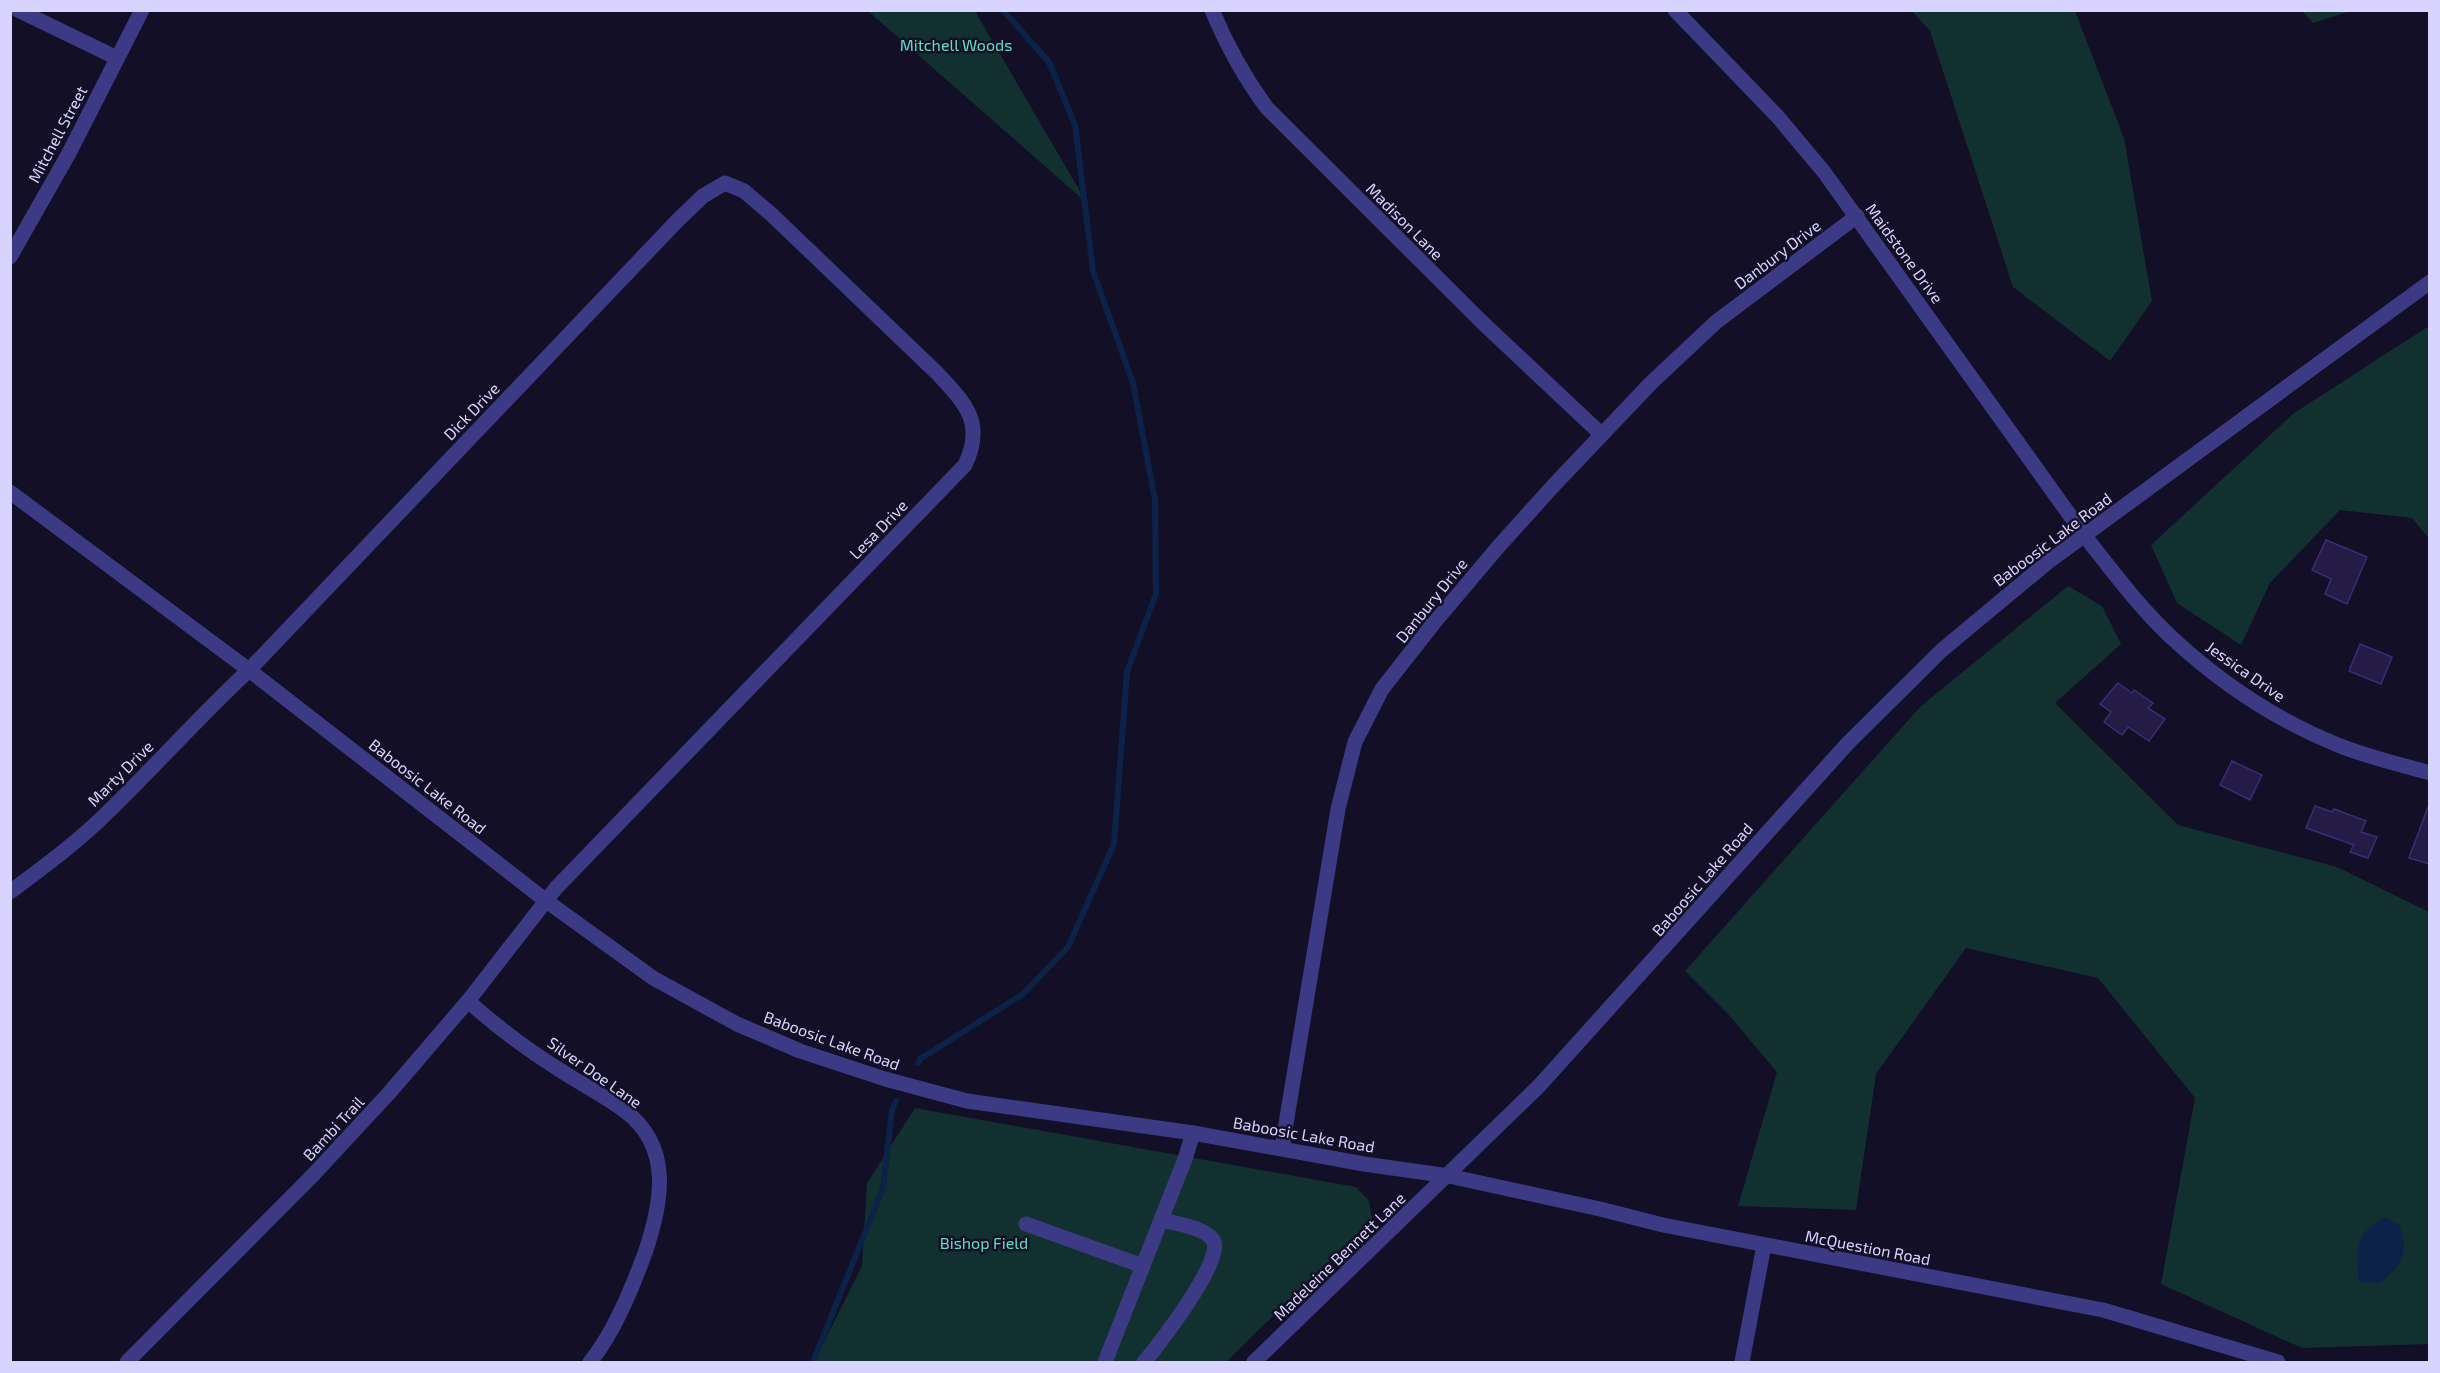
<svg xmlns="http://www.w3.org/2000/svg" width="2440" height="1373" viewBox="0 0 2440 1373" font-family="'Exo 2',sans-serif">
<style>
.green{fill:#12302f}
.water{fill:#0c2248}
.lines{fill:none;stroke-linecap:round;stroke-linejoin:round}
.stream{stroke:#0c2248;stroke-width:6}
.building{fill:#241b47;stroke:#3b2d73;stroke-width:1.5}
.minor{stroke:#3d3a85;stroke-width:15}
.labels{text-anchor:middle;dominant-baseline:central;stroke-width:5;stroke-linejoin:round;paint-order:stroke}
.park-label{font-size:16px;fill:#5fe0c0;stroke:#130f26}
.street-label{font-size:16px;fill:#d9d4ff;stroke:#130f26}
</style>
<rect width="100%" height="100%" fill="#130f26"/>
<g class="green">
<polygon points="868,11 975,11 1088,205 1088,204"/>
<polygon points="1912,11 2075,11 2124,138 2152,301 2110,361 2013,287 1930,31"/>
<polygon points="2302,11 2351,11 2313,23"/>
<polygon points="2429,326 2429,539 2412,518 2340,510 2270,583 2241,645 2177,603 2151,545 2294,413"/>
<polygon points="2068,586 2102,606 2121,644 2055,703 2178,825 2337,867 2429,912 2429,1344 2302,1348 2161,1284 2195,1098 2098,978 1966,948 1876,1074 1856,1210 1738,1206 1777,1072 1728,1014 1685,971 1920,707"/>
<polygon points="915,1108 1356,1187 1369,1201 1372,1219 1226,1362 814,1362 862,1266 867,1183"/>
</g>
<path class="water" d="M2385 1217 2400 1226C2409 1257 2402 1263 2380 1283L2359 1282C2357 1246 2352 1237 2385 1217Z"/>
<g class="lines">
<g class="stream">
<polyline points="918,1063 920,1059 1023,994 1068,947 1114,844 1127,672 1156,594 1155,500 1133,383 1093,271 1075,125 1049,62 1003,10"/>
<polyline points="813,1362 883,1188 892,1110 896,1101"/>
</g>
</g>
<g class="building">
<polygon points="2326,540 2367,557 2347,604 2325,594 2331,579 2312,570"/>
<polygon points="2360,644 2392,657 2381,684 2349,671"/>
<polygon points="2118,683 2132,693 2134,690 2153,703 2148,708 2165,719 2149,741 2128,727 2122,735 2104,722 2111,712 2100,704"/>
<polygon points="2232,761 2262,775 2250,800 2220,785"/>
<polygon points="2315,806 2332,812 2334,809 2366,821 2361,832 2377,837 2368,858 2350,852 2354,845 2306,828"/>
<polygon points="2428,807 2430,807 2430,864 2409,858"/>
</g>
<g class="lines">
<g class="minor">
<polyline points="18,10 117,58"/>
<path d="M1212 10C1227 46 1244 77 1267 108L1484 324 1601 434"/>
<path d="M1675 10 1778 117 1824 172 2084 535C2111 569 2138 606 2170 636 2218 681 2276 720 2338 745 2367 757 2399 764 2430 773"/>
<polyline points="10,257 68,155 142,10"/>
<polyline points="10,492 249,670 545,900 653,978 737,1024 800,1051 885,1079 967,1101 1193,1133 1364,1164 1449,1176 1600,1209 1663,1225 2103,1310 2278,1362"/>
<path d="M10 892C45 866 79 841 110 810 157 764 201 715 249 670L677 221 703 196 725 183 744 191 771 214 937 373C966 404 985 423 965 465L556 888 468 1001 390 1092 314 1174 127 1362"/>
<path d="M468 1001C497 1027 529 1051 563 1072 583 1085 605 1096 625 1111 673 1147 662 1203 645 1253 632 1288 614 1333 590 1362"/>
<polyline points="1282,1148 1338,809 1355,742 1382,689 1433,624 1499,546 1554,485 1651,383 1716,322 1857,216"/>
<polyline points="1026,1224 1143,1266"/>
<polyline points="1105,1362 1185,1159 1193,1133"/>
<path d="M1144 1362C1158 1346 1226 1258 1213 1240 1204 1227 1176 1224 1162 1220"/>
<polyline points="1254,1362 1539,1086 1848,743 1942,650 2048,562 2430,282"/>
<polyline points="1742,1362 1764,1245"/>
</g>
</g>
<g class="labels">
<g class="park-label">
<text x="956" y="44">Mitchell Woods</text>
<text x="984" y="1242">Bishop Field</text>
</g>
<g class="street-label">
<text transform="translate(57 134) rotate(-62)">Mitchell Street</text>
<text transform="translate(1405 221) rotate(45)">Madison Lane</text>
<text transform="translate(1905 253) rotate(54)">Maidstone Drive</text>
<text transform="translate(1777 254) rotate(-37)">Danbury Drive</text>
<text transform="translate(471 411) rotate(-46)">Dick Drive</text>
<text transform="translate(878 529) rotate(-46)">Lesa Drive</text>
<text transform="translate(2052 539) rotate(-37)">Baboosic Lake Road</text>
<text transform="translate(1431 600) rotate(-51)">Danbury Drive</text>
<text transform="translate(2246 671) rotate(35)">Jessica Drive</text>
<text transform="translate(120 773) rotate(-45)">Marty Drive</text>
<text transform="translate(428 786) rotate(38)">Baboosic Lake Road</text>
<text transform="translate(1702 879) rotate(-49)">Baboosic Lake Road</text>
<text transform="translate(832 1040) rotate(20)">Baboosic Lake Road</text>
<text transform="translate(595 1072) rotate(35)">Silver Doe Lane</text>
<text transform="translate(333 1128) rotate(-47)">Bambi Trail</text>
<text transform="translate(1304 1134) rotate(10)">Baboosic Lake Road</text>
<text transform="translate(1868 1247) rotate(11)">McQuestion Road</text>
<text transform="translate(1339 1256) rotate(-44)">Madeleine Bennett Lane</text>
</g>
</g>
<rect width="2440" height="1373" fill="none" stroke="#d9d4ff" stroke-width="24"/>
</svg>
